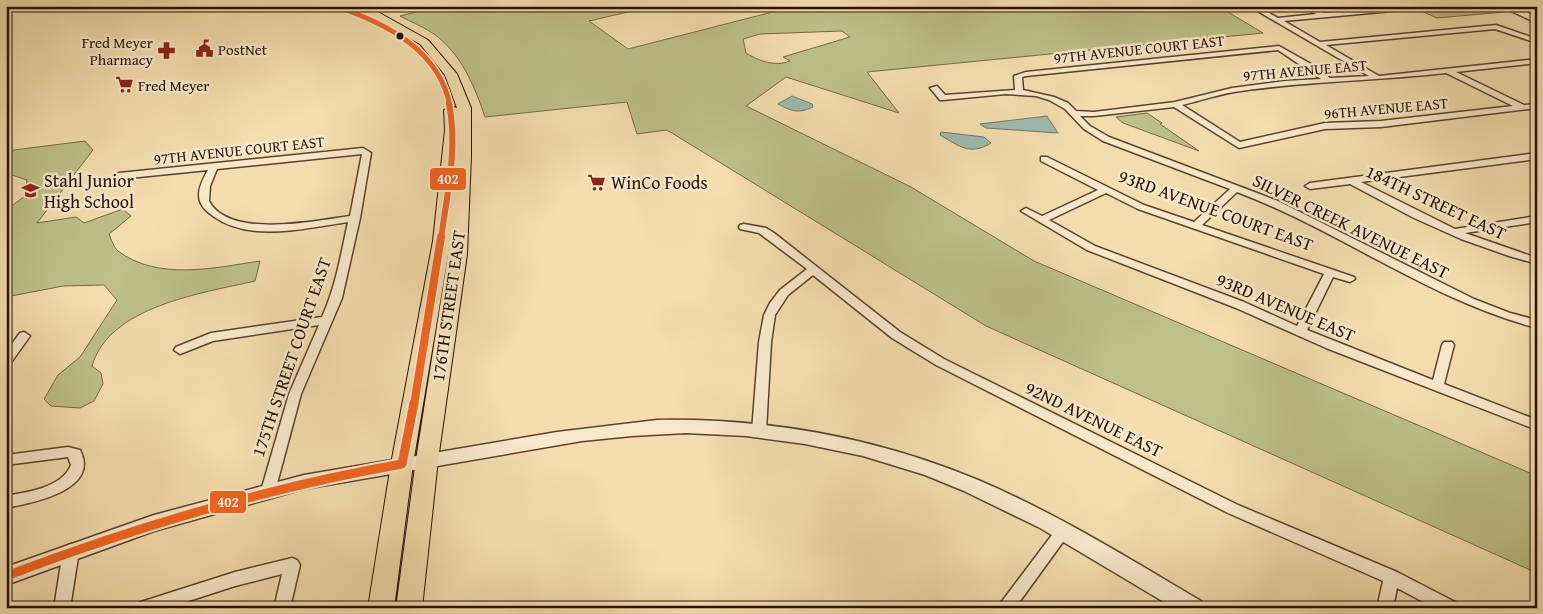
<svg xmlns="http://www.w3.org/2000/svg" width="1543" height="614" viewBox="0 0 1543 614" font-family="'Gentium Book Plus',serif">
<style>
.green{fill:#bdc089;stroke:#726846;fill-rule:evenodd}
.water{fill:#9dbbb0;stroke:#6e776a}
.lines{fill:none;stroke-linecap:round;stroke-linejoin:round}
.minor-casing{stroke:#5a432d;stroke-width:3}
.tertiary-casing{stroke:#5a432d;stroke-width:3}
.primary-casing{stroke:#271002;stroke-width:2}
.minor{fill:#f8e9cb;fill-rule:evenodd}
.tertiary{fill:#f8e9cb;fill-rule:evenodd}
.primary{fill:#f5ddaf;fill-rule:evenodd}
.bus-1-far3-casing{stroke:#f8e9cb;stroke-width:8}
.bus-1-far2-casing{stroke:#f8e9cb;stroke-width:9}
.bus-1-far1-casing{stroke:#f8e9cb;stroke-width:11}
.bus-1-casing{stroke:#f8e9cb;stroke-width:13}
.bus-1-far3{stroke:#f26522;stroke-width:5}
.bus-1-far2{stroke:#f26522;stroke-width:6}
.bus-1-far1{stroke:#f26522;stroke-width:8}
.bus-1{stroke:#f26522;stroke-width:9}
.bus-dot{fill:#271002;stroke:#f8e9cb;stroke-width:2}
.labels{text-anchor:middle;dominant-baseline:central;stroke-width:5;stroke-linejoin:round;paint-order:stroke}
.far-poi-label{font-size:15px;fill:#271002;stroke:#f8e9cb;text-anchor:start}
.far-street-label{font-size:15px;fill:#271002;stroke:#f8e9cb}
.poi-label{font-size:18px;fill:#271002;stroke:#f8e9cb;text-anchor:start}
.street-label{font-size:18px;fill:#271002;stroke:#f8e9cb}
.line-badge{stroke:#f8e9cb;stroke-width:2}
.badge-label{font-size:14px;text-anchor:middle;font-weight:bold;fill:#fff}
</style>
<rect width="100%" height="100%" fill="#f5ddaf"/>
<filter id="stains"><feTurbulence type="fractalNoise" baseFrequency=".004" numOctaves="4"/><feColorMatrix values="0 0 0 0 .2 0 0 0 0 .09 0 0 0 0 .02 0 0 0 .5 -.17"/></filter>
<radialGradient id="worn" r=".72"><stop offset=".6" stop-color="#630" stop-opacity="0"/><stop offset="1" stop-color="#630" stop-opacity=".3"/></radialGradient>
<g class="green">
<path d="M440 6H654L589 21 628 49 796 6H1218L1263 33 867 72 899 113 786 77 746 106 911 187 1034 261 1537 476V573L986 326 672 133 666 130 637 134 627 102 485 117C475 87 461 53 434 34 424 27 411 22 400 16ZM842 31 850 37 783 57 790 61C775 67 759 61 746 53L743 39 760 34Z"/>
<polygon points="1410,6 1490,6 1504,12 1437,18"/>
<polygon points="1147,113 1162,123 1160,124 1199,151 1123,123 1116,117"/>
<path d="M85 141 93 150 37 223 76 217 84 223 123 209 131 216 109 234C111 239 114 248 118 251 158 281 214 268 260 261L255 281C203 293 109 306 92 366L101 373 103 384 94 401 80 408 51 406 44 399 58 375 80 357 117 300 104 285 63 286 6 297V210L25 196 27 180 6 173V151Z"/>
</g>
<g class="water">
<path d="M792 96 812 104 813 107C798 114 791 111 778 104Z"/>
<polygon points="1047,116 1058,133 986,128 980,124"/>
<path d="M941 132 984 137 991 143C970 156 959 146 940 135Z"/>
</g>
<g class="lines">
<defs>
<g id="minor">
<path d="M1249 6H1257L1278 18 1316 14 1302 6H1310L1324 13 1401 6 1406 8 1403 10 1284 21 1320 42 1496 25 1537 39V43L1495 29 1326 45 1379 76 1537 59V63L1456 72 1524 105 1537 104V108L1381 127 1325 129 1239 148 1174 107 1094 116H1080L1090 126 1109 137 1278 201 1474 299 1510 313 1537 320V328C1430 300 1340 231 1237 192L1202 225 1354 277 1355 279 1350 282 1333 277 1307 330 1433 380 1442 345 1444 342H1452L1454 345 1444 384 1537 420V430L1326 348 1236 308 1087 250 1021 211 1026 208 1042 216 1098 190 1041 161V157H1047L1144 205 1194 222 1230 189 1103 141 1084 129 1065 109 1049 100 1036 96 1006 94 943 100H940L930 88 937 86 945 95 1015 90 1014 76 1026 72 1279 46 1318 68 1330 78 1369 76ZM1278 50 1321 79 1285 81 1232 88 1175 102 1094 112 1076 111 1068 103 1054 97 1023 90 1022 77 1026 76ZM1446 73 1513 106 1381 121 1325 123 1240 142 1182 105C1199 101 1216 95 1234 92 1304 81 1376 81 1446 73ZM1106 193 1138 209 1324 274 1297 326 1244 302 1095 246 1049 220Z"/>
<path d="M363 148 371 153 360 218 342 298 301 394 275 491 273 495 268 497 263 495 261 491 289 394 319 325 213 341 180 354 174 350 176 347 211 333 322 317C336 286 341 254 348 222 306 228 250 243 213 216 206 211 199 205 199 195 199 186 204 177 208 170L119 179 114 176 119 173ZM362 154 350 216C315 221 229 239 209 201L210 186 217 169Z"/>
<polygon points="1537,153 1537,159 1361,182 1455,229 1537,216 1537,222 1465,233 1537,258 1537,264 1509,256 1461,239 1414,218 1350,184 1310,189 1305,186 1310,183"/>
<polygon points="744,224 766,228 774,233 900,332 944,359 1238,505 1397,572 1457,603 1459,608 1435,608 1397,588 1393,608 1377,608 1383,581 1228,513 936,365 892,338 813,275 788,295 775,315 771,342 766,431 764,435 759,436 754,435 752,431 759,342 764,315 770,303 780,290 807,269 759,233 740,229 739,227 740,225"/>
<polygon points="24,332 30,336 10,364 6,365 6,352 20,333"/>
<path d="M68 447 80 450C101 490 32 503 6 508V496C27 492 62 488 71 465L68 457 6 465V455Z"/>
<polygon points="1063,525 1068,527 1070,531 1068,535 1015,608 997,608 1058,527"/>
<polygon points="71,544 76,546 79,551 70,608 54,608 63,551 66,546"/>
<polygon points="292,558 297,560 300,565 290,608 274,608 282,574 235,586 167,608 136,608 138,603 144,601 235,572"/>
</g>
<g id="tertiary">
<polygon points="1500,6 1512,6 1537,17 1537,23"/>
<path d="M657 420C767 418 877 438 978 480 1056 513 1128 558 1201 601L1204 608H1174L1040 528 964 491 925 475 863 456 805 444 746 436 686 433 632 436 582 441 304 489 154 531 6 585V567L154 515 304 475 557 432Z"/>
</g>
<polygon id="primary" points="329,6 352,6 378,12 428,40 457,74 471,108 471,156 467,254 438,460 422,608 396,608 416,460 450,243 413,464 394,608 368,608 391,464 433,241 445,130 444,110 451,106 457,108 445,75 420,44 371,17"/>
</defs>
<use href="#minor" class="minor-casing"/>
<use href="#tertiary" class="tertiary-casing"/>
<use href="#primary" class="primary-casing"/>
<use href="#minor" class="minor"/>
<use href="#tertiary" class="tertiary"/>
<use href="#primary" class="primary"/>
<defs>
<path id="bus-1-far3" d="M335 6C385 23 439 49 450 106"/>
<path id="bus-1-far2" d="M441 238C447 195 458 147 449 104"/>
<polyline id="bus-1-far1" points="414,405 441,237"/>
<path id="bus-1" d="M6 576C135 527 266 488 402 464L414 403"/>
</defs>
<use href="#bus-1-far3" class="bus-1-far3-casing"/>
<use href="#bus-1-far2" class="bus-1-far2-casing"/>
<use href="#bus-1-far1" class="bus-1-far1-casing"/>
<use href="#bus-1" class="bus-1-casing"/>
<use href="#bus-1-far3" class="bus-1-far3"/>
<use href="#bus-1-far2" class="bus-1-far2"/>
<use href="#bus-1-far1" class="bus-1-far1"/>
<use href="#bus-1" class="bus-1"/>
</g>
<defs>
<symbol id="civic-bare" viewBox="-9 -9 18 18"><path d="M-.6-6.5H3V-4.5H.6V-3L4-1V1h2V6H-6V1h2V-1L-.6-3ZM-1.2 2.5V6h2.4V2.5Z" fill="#8f2418" stroke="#f8e9cb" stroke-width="2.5" paint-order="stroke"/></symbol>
<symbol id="pharmacy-bare" viewBox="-9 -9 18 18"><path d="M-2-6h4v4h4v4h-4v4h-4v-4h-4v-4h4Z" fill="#8f2418" stroke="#f8e9cb" stroke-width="2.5" paint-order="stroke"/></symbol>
<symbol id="supermarket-bare" viewBox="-9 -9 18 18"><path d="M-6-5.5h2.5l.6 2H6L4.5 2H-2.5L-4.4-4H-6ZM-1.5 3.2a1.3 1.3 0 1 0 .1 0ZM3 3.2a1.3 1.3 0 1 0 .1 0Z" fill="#8f2418" stroke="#f8e9cb" stroke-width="2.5" paint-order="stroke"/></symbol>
<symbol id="school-bare" viewBox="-9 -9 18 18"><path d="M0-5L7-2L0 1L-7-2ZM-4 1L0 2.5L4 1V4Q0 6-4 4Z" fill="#8f2418" stroke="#f8e9cb" stroke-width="2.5" paint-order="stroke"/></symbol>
</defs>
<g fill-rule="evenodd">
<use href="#civic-bare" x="192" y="36" width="25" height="25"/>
<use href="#pharmacy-bare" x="154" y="38" width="25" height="25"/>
<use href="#supermarket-bare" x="112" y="72" width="25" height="25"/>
<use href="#supermarket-bare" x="584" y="170" width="25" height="25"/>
<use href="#school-bare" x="18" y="178" width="25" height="25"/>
</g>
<circle class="bus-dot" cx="400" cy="36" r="4.5"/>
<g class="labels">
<g class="far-poi-label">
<text x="153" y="42" text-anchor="end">Fred Meyer<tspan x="153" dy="17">Pharmacy</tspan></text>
<text x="218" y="49">PostNet</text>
<text x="138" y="85">Fred Meyer</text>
</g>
<g class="far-street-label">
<text transform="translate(1139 49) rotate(-6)">97TH AVENUE COURT EAST</text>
<text transform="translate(1305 70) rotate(-5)">97TH AVENUE EAST</text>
<text transform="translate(1386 108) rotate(-5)">96TH AVENUE EAST</text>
<text transform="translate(239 150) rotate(-6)">97TH AVENUE COURT EAST</text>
</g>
<g class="poi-label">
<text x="44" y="180">Stahl Junior<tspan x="44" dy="21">High School</tspan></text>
<text x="611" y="182">WinCo Foods</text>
</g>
<g class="street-label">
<text transform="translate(1436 202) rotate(25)">184TH STREET EAST</text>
<text transform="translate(1216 210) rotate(20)">93RD AVENUE COURT EAST</text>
<text transform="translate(1351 226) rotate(26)">SILVER CREEK AVENUE EAST</text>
<text transform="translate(448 306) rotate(-82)">176TH STREET EAST</text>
<text transform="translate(1286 307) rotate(23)">93RD AVENUE EAST</text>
<text transform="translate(291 357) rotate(-71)">175TH STREET COURT EAST</text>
<text transform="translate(1094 419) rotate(26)">92ND AVENUE EAST</text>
</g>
</g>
<g class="line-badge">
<rect x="429" y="167" width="38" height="24" rx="5" fill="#f26522"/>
<rect x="209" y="490" width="38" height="24" rx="5" fill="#f26522"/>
</g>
<g class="badge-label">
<text x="448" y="184">402</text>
<text x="228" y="507">402</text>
</g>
<rect width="1543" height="614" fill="none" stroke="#f5ddaf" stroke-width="25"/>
<rect x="8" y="8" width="1528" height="599" fill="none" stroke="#271002" stroke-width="2.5"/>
<rect x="12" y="12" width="1518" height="589" fill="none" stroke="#271002"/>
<rect width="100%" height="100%" filter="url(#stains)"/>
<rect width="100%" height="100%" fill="url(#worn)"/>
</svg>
